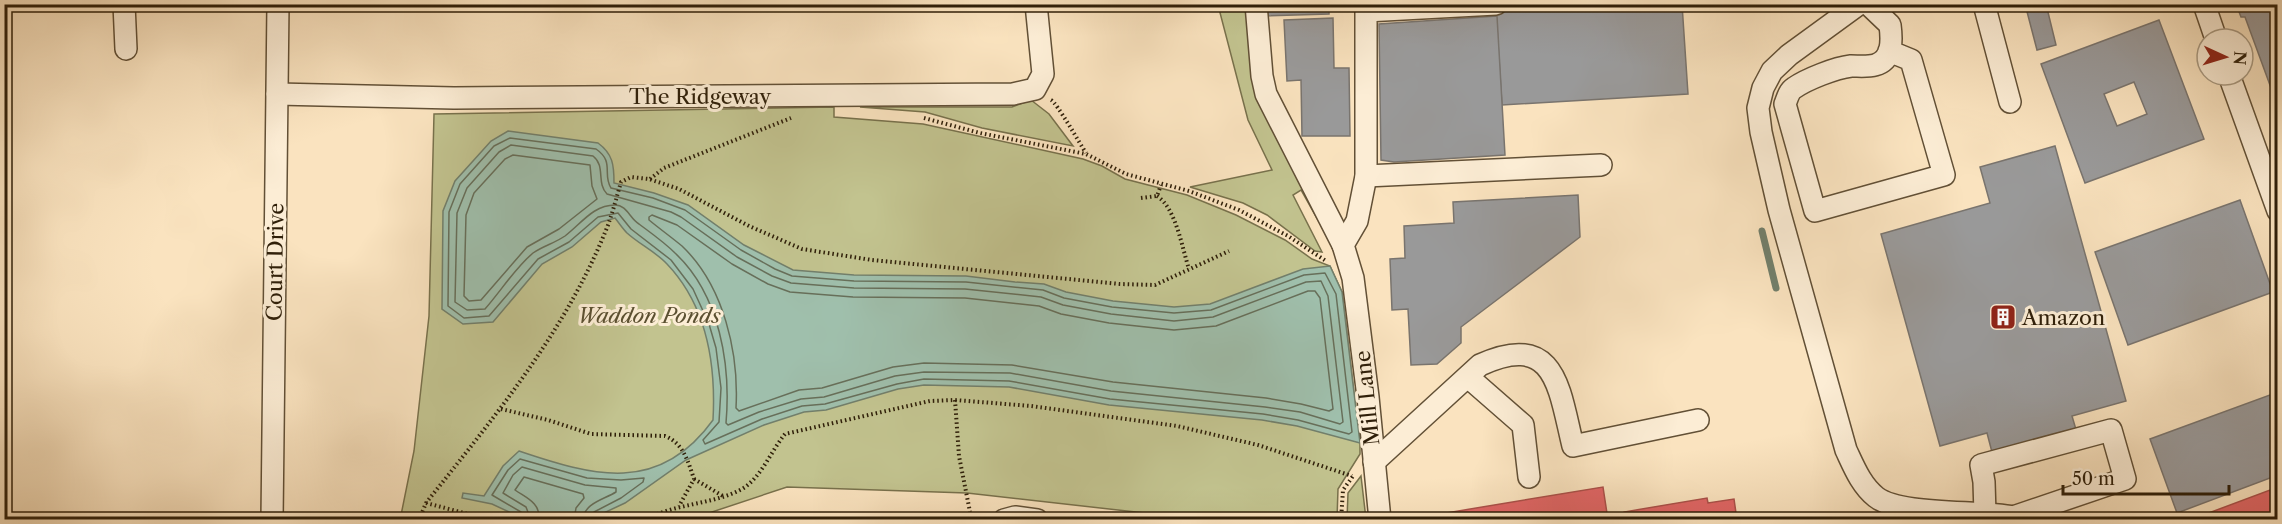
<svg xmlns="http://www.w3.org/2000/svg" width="2282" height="524" viewBox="0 0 2282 524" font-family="'Libre Caslon Text',serif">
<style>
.green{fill:#c2c38f;stroke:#78714c;stroke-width:1.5}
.water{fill:#9fbfac;stroke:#727f6b;stroke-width:1.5}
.shops{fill:#e06666;stroke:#ab514a;stroke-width:1.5}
.industry{fill:#999;stroke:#79746e;stroke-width:1.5;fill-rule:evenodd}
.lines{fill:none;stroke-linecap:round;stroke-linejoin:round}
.shore{stroke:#676f5a;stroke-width:1.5}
.stream{stroke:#727f6b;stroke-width:7}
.minor-casing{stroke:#625036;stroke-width:24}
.path{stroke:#2f1f09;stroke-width:4;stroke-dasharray:1.5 3;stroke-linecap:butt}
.minor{stroke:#fcedd5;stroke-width:21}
.labels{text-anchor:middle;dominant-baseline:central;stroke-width:6;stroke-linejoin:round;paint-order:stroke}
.street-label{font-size:21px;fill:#2f1f09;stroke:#fcedd5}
.park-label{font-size:21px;font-style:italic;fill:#5b5031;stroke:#fcedd5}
.poi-label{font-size:21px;fill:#2f1f09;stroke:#fcedd5;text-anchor:start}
</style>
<rect width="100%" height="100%" fill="#fae3bf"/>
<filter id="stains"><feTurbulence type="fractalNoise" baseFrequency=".00333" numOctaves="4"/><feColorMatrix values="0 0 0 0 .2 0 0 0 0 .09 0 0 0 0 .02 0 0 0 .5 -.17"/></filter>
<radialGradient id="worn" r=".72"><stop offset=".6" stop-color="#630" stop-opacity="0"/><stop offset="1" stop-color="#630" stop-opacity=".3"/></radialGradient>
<g class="green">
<polygon points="1218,5 1250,5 1257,75 1328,238 1301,190 1293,195 1322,252 1315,251 1267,215 1243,203 1190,187 1272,170 1248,120"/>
<polygon points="1031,100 1049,114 1073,146 982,128 925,112 860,107 1012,107"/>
<polygon points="834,107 834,117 923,124 1083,159 1102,166 1125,179 1187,195 1236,215 1285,240 1312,259 1330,266 1342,292 1360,443 1360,454 1338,489 1337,519 1198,519 967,493 787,487 691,519 400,520 414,451 429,316 434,114"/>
<polygon points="1361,476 1366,519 1347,519 1348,493"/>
</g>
<path class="water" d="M508 131 598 143C613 154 614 165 614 183L654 193 688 205 744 245 793 270 854 275 966 276 1015 282 1044 284 1066 292 1113 301 1174 307 1210 304 1303 269 1330 266 1342 292 1360 443 1297 426 1262 420 1109 405 1009 387 924 385 898 389 826 410 804 412 764 425 686 460 625 503 591 519H524L492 504 462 498 463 493 484 496 503 466 519 451C593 476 659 495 713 420 716 365 707 306 667 264 656 252 639 244 627 233 623 229 619 223 615 218L601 222 572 247 542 264 493 322 463 324 442 309 443 211 455 181 491 141Z"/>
<g class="shops">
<polygon points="1603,487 1608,520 1441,520 1440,514"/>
<polygon points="2278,487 2278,520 2190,520"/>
<polygon points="1707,498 1708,503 1734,499 1737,520 1625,520 1624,512"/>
</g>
<g class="industry">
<polygon points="1262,4 1329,4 1329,14 1262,16"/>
<polygon points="1660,4 1682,4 1688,94 1502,105 1496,12 1593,5 1594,9"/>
<polygon points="2025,4 2046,4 2056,45 2037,50"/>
<polygon points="2236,4 2278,4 2278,107 2245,17 2241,17"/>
<polygon points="1497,16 1505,155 1394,162 1381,160 1379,24"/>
<polygon points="1333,18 1334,68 1349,68 1350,136 1302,136 1301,80 1287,81 1284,20"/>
<path d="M2159 20 2204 139 2085 183 2041 64ZM2134 82 2147 114 2117 126 2104 94Z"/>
<polygon points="2055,146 2126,401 2072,416 2077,433 1993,456 1987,433 1940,446 1881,234 1990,203 1980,167"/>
<polygon points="1578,195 1580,237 1461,327 1461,343 1437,364 1411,365 1408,309 1392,310 1390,259 1405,258 1404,226 1454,223 1453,202"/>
<polygon points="2240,200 2273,292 2128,345 2095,252"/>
<polygon points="2278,392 2278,475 2177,513 2150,439"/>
</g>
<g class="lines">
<g class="shore">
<path d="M510 138 596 149C615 162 602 174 611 188L653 198 685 210 741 250 775 269 792 276 854 281 966 282 1043 290 1064 298 1112 307 1174 313 1211 310 1304 275 1325 273 1336 294 1352 432 1349 434 1298 420 1263 414 1110 399 1009 381 924 379 897 384 825 404 802 406 762 419 705 444 703 440 719 422 721 388 716 348 709 324 693 289 671 260 631 229 618 213 598 217 569 242 538 259 489 316 464 318 448 306 449 212 460 184 494 146Z"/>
<path d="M511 145 593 156C606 166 596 183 607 194L671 212 681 217 737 257 772 276 791 283 854 288 965 289 1041 297 1063 305 1111 314 1174 321 1213 317 1306 282 1321 281 1328 296 1343 422 1340 424 1300 412 1265 407 1111 391 1010 373 924 372 895 376 824 397 801 399 759 412 728 425 726 423C731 365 720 295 675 253 664 242 651 233 639 224 630 219 627 205 615 205 593 205 581 224 565 236 555 243 543 246 533 253 515 268 501 291 485 309L467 310 455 302 457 213 467 188 499 152Z"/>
<polygon points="513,155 590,165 592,186 597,199 559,229 527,247 481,300 469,301 464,296 466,215 474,193 505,159"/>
<path d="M652 215 677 225 732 264 768 284 790 292 853 297 965 298 1039 306 1061 314 1109 323 1174 330 1216 326 1308 291H1315L1320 298 1333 409 1329 411 1301 404 1266 398 1113 382 1012 365 924 363 893 367 822 388 799 390 739 411 736 408C739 353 724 286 682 246 671 237 660 229 649 220V217Z"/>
<polyline points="523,520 521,512 492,495 508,470 520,459 587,478 621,480 644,478 643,482 621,498 594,512 591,520"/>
<path d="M531 520 526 507 503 493 513 475 522 467 585 485 616 488V492C603 500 584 503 583 520"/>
<path d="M540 520C539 502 528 499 515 490L524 477 583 494 584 498 576 508 574 520"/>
</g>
<polyline class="stream" points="1762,231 1776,288"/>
<defs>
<g id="minor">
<polyline points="124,4 126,49"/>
<polyline points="1256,4 1262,76 1266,94 1343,245"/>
<path d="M1859 4 1789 55 1772 71 1763 88 1758 108 1761 132 1779 210 1846 450C1854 467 1861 485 1876 497 1900 516 1980 510 2013 517L2014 520"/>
<path d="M1868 4 1890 25C1892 40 1893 60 1875 65 1868 67 1859 66 1851 66 1835 68 1807 79 1794 88 1789 91 1787 99 1785 104L1815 211 1944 175 1911 60 1889 51"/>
<polyline points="1984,4 2010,102"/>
<polyline points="2204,4 2216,39"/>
<polyline points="2229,75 2278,211"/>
<polyline points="277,94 454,98 1013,94 1035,89 1043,74 1036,4"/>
<polyline points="1366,176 1601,165"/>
<polyline points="1468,377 1523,425 1529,477"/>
<path d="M1374 462 1480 365C1556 330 1559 389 1573 446L1698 420"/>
<polyline points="1985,514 1984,482 1981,465 2111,430 2125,479 2013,517"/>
<polyline points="272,520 278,4"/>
<polyline points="1004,520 1015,517 1037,520"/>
<polyline points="1380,520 1368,397 1353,278 1343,245 1357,221 1366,176 1366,11 1496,4"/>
</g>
</defs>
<use href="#minor" class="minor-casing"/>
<g class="path">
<path d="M1051 100C1057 103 1080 144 1086 153"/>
<polyline points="924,118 980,133 1086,154 1126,174 1189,191 1239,210 1288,236 1326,261"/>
<polyline points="650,179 664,168 791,118"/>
<path d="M1157 196C1176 208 1182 248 1189 269"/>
<polyline points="1141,198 1157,196 1161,185"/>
<polyline points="955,400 959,456 970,512 984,519"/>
<path d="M501 409 548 420 591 434 665 436C683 443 688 461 694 479L679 506"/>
<polyline points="694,479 723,496"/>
<polyline points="426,503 491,520"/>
<path d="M419 520 426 503C495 416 567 330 608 225 613 211 617 196 621 182L631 177 649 179 679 189 749 226 802 249 872 260 1120 284 1155 285 1229 251"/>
<path d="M645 520C675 503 712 505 742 489 761 478 771 451 785 434L930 401 955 400 1031 406 1177 426 1258 445 1352 476"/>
<polyline points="1341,520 1343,490 1353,476"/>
</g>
<use href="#minor" class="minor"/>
</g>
<defs>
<symbol id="building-square" viewBox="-11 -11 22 22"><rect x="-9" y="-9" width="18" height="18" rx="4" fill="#8f2418" stroke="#fcedd5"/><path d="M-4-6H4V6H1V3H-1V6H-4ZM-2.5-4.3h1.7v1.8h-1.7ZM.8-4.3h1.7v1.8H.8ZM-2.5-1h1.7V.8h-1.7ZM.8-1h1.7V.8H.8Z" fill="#fff"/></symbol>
</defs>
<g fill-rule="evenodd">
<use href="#building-square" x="1988" y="302" width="30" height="30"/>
</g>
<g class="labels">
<g class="street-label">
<text x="700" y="96">The Ridgeway</text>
<text transform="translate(275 262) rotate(-89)">Court Drive</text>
<text transform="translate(1367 398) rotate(-96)">Mill Lane</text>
</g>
<g class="park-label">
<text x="649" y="315">Waddon Ponds</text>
</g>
<g class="poi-label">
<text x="2022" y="317">Amazon</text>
</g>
</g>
<rect width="2282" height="524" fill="none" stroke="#fae3bf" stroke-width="24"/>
<rect x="6" y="6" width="2270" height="512" fill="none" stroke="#2f1f09" stroke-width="3"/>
<rect x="12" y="12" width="2258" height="500" fill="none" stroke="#2f1f09" stroke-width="1.5"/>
<g transform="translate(2225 57) rotate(94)"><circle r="28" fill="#fcedd5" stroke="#aa9b83" stroke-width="1.5"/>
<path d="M0-4.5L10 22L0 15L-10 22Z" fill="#8f2418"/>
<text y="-9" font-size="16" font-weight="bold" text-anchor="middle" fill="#2f1f09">N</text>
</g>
<path d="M2063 485v9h166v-9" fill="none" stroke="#2f1f09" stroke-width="3"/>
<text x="2072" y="485" font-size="18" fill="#2f1f09" stroke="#fcedd5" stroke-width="4.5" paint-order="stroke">50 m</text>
<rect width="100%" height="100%" filter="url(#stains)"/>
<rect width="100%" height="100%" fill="url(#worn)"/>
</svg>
